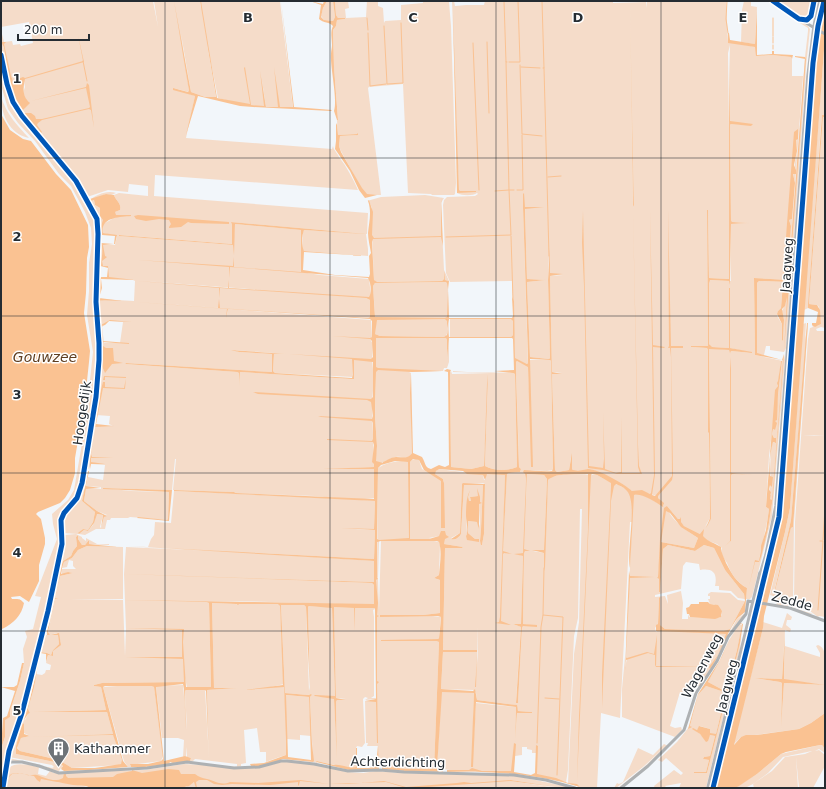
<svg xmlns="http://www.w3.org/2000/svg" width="826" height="789" viewBox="0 0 826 789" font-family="'DejaVu Sans',sans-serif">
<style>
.green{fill:#f5dcc9;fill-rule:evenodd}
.water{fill:#fac292;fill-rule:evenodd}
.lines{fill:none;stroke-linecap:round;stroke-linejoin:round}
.stream{stroke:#fac292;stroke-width:1}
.minor{stroke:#aeb1b3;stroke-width:3}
.major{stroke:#b1b4b8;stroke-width:3.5}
.cycleway-casing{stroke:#fff;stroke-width:8}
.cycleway{stroke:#0057b8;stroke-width:5}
.grid{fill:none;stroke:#252c32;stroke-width:1;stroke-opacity:0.55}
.labels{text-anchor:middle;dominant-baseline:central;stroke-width:3;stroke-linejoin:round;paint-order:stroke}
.street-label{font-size:13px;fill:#252c32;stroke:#fff}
.poi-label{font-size:13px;fill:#252c32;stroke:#fff;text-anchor:start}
.water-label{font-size:14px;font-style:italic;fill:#5f3e20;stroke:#fff}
.grid-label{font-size:13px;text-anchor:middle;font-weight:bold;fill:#252c32;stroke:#fff;stroke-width:3;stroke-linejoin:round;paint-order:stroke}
</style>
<rect width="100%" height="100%" fill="#f2f6fa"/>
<g class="green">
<path d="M1 1H153L158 27 154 1H200L201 8V1H280L293 108 266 107 262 81 265 107 241 104 218 98 207 43 216 98 205 97 191 92 181 34 189 91V92L173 88 195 96 186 138 332 149 333 146C334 151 337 152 339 157 347 167 353 179 358 190L155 175 154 196 368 213 367 234 231 222 232 225V244L120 235V236L233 245V250L235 224 302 230 301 272 320 275 369 279 371 295 369 298 229 288V284L228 288 143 281 366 298 370 300V317L368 318 219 308V301V308L153 303 227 309V314L228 309 371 320 372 337 370 339 373 344 372 360 374 378 372 403 374 467 329 469 374 468 375 498 364 499 361 500 375 501 374 529H355L375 530 374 559 238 552 374 561V582L180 576 372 583 374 585V605L240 601 164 602H206L209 603 211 687H187L184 674V682L102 683 94 685V686L101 687 106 710 33 712 106 711 107 712 113 734 32 737 113 735 114 736 122 760V763L119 765 72 768 59 760 20 751 17 747 21 738 30 736 24 733V724L22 723 16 746V754L59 763 62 765 63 768H61L59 771C53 771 47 767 41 765 30 762 19 762 9 760V758L52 768 54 767 52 765 9 757 34 667 36 668 29 704 23 719 25 720 28 714 30 713 28 709 34 688 36 674 42 675 45 673 46 670H50L51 665 46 663 48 655 53 656V651C62 644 62 643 57 633L50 635 48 633 55 599H59L55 598 60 576 73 573 68 572 62 575 61 569H76L73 566V561L69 560 67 567 62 568 64 562 72 558 78 550 87 546 123 547V599H70L123 600 125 656 126 629 124 574 126 547 236 552 148 547 151 539 154 535 155 522 171 523 174 491 346 499 315 496 236 493 234 492 173 490 176 459H175L172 490 103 488 131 491 169 492 168 519 167 520 130 517 128 518H111L110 520H107L105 529H96L85 535 79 534 84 530 88 531 93 525 96 514 103 515 100 527 101 528 104 517 107 515 97 511 84 501 86 489H101V487L86 486 88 477 103 480 105 465 91 464 89 469 86 468C92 430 100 392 101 354 101 328 97 303 98 277L101 278 99 299 134 301 135 281 133 280 108 278V267L98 266C99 240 103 225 89 201 95 195 107 190 116 193L111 195 106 194 91 201 94 200 95 205 100 208 104 220 100 229 101 243 103 245H115L117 236 103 233C101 221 106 224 112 219 112 218 115 212 115 212L120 210C122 203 115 200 114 195L119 193 148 196V186L129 184 128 192 108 190 87 197C73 173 54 153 37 132 30 123 21 115 16 105 5 83 1 55 1 30L4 42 12 41 13 45 20 44 21 46 33 43 29 22 1 27ZM11 77 13 81 16 79 24 81 25 87 23 93 26 100 29 102 22 111C16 103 7 86 11 77ZM109 321 123 322 120 343H104L102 327ZM234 350 286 354H274L273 371 275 373 353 377 351 379 240 372V387L239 373 237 372 125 364 126 363 272 372V354L239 352ZM96 415 110 416 109 424 113 426H97L95 427 91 453Z"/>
<polygon points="327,1 333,1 335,17 333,21 324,20 321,16 323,8"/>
<polygon points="340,1 348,1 349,8 345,9 346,18 366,17 367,1 378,2 378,6 383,8 384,23 385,21 401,20 401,5 423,3 423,1 450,1 449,2 451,26 456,183 455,194 454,195 432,195 431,194 408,193 403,84 369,87 368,88 381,195 370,195 366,197 341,151 339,146 340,136 357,135 357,134 338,135 337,120 338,119 334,67 333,30 336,26 337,20 345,19 345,18 338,18 336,15 335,2"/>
<path d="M452 1H454L455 6 466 5H484L485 1H613V3L646 2V8L647 1H726L728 42 756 47V56L772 55 791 57 792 59V76H803L788 280 754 278 755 355 783 361 784 354 785 360 772 516 752 597 750 599H746L747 588C737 582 731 574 727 563 724 558 720 554 722 548L717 544 706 540 700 534 684 526 667 506C669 519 687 531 698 538L694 548 661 542 658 578H657L659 579 660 592 663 549 668 545 695 551 704 545 714 548 725 570 744 594 745 599 738 598 731 591 719 590V586H715C718 572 712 568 700 570L699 564 686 562 683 566 681 589 655 595V597L665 596 668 604 667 595 681 591 683 603 682 619H688V614L689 617 719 618 722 615V611L714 604H710L708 599H710V596H708V594L711 592 730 593 738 600 745 601 730 629 725 631 665 629 660 625 659 598 658 624 655 628 656 632 658 630 729 634 737 619 744 614V615L737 623 724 642 715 662 700 686 688 685 686 693 680 692 670 726 675 728 681 727 682 730 675 737 622 717V689L625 657V668L627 658 626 657 632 522H630L620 718 601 713 597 788H583L568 783 574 654 579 622 582 509H580L578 618 574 636 568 770 566 782 537 776V753H532V750L527 749V747H522V755L515 756 513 772 456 771 437 768 441 692 446 691 474 692 472 767 476 703 516 707 515 742 517 713H532V712L518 711 516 705 477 700 476 693 474 690 441 689 443 652H477L475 687 478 651 477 627V650H443L445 548H462L463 547 444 544 445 533 439 536 429 538 434 541 439 542 440 545 439 575 434 578 440 580V613L423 615 441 617 439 638 438 639 381 641H436L439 642 434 769H406L378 766V746H367L368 743H366L365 701H376V699L365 700 368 698 365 697 363 699 365 743 362 747 357 746 356 748V767L348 768 317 761V763L313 762 310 697 312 695 310 694 308 695 285 693 281 605H304L306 607 309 691 310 687 308 607 309 606 332 607 335 696H314L334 698 337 762 336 702 337 700 346 699 336 698 334 608V607L375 608V609L373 610 374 617V696L371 698H377L376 616H378L377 615 376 611V580L378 579 379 610 381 541H379L378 578 377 577 378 468C387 462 398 460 410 462 413 459 415 458 419 460L422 469 440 479 442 481 441 528H444V482L443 479 435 474V472L438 469 480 474 483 475 484 480H485L486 474H504L505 475 503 548 507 474 509 473 520 472 521 469 519 467V461L516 373V362L517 361 528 366 532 467 529 360H550L551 361 553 470 547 471 524 470 526 480 525 526 527 474 544 475 547 479 544 550 533 551 544 553 548 480 551 477 566 474 597 475 604 479 625 488 628 491 633 501V495C643 492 655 502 663 506L664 505 658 498 657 496 643 492 632 491 593 470C586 469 581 471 573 470L572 469 571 458 569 470 557 472 555 470 552 374 562 373 552 372 550 276 563 275 550 274 549 257 548 280 550 358 549 359 530 357 527 282 546 280 527 279 525 206 523 208 528 363 527 364 515 359 512 281 450 282 446 273 443 205 444 200 447 197 475 196 478 194 477 193C473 196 462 196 457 193H459ZM630 5 634 206 633 208ZM730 45V122L753 125 731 124 730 125 731 220 732 222 749 223 731 224V281L709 280V344L711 347 729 348V288H730V348L752 353 731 351 730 354 729 350 709 348 711 514V519L705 527 710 518 708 350 707 348 691 347H708L707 210H708L709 278 729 279 730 209 729 208 730 206 728 53ZM796 130C796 137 796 143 797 150 797 157 793 163 796 170L793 173 795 183 792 219 789 220 791 226 788 275 785 277 783 276ZM730 357 731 472 732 473 750 475 732 474 731 476V541L724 547 730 541ZM781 361H782L775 421V430L773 429 772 434 774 438H776L775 443 773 442 771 448 770 470 771 485 769 491 771 492V495H770V499L772 501 783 362 773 497 768 529 759 560C762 543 767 526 769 509L766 507 769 456ZM483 483 485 484 484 534 482 545 480 541 481 529 483 485 464 484 461 534 459 537 452 539 451 538 460 533 462 484ZM478 496 480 524 478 530V522L468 521V533L475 539 466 536 467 533 466 516 467 502 471 501 470 497ZM524 553 523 624 537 626H523L522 628 518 703 516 700 521 627 513 624H521L523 556 517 554Z"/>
<polygon points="744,1 751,1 751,6 757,7 755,44 741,42 742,10"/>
<polygon points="775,1 814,1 811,16 808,19 799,18"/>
<path d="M801 22 808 26 810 29 806 66 805 85 786 348 784 352 770 350V346H766L764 355 757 354 756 352 757 283 759 281 788 282 786 314 805 57 808 31V28L800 23ZM783 283 787 292 785 305 782 311 784 320 783 341 782 340V324L777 316 778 311 781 308Z"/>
<polygon points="824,34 825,35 825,115 822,116 821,125 808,308 804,310 824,50"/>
<polygon points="1,59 10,97 14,107 31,130 78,186 94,216 97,231 95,283 98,351 93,410 81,484 74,499 58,518 61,544 51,597 40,641 38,641 34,650 33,665 25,698 7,756 4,756 7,757 1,787 1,756 2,755 1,755 1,749 5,737 5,719 10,717 10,711 20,681 24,663 23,649 27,637 25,631 33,629 41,597 35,596 57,539 53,524 52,514 68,500 74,490 85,426 93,352 87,315 89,291 89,263 92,244 91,228 85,212 71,186 59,174 35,141 18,123 8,109 1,85"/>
<path d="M1 96C6 114 17 125 29 138 9 134 1 114 1 96Z"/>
<polygon points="823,117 825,117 825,328 821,327 816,329 817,331 825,331 825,436 814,435 803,435 825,436 825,617 819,616 818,617 810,611 792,605 791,605 797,609 813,614 808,614 790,606 790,605 794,601 795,522 808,339 810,328 813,327 812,325 817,326 821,324 819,307 817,305 809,304"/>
<polygon points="425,195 444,198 441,203 441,209 444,270 449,281 445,280 445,278 442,281 375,282 374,280 372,235 372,208 369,201 367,201 381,197"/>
<polygon points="304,230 366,234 368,249 368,256 304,251 302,248 303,232"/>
<path d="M448 282 449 337 448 331 446 336 444 337 380 336 375 334C376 318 374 303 373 286L375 283Z"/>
<polygon points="450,319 512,319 513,321 513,335 511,337 450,337"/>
<polygon points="806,323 805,340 808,323 794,522 793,600 787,606 776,605 777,603 787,605 787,604 778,602 774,595 791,528 793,527 804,363 791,520 773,596 770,595 785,532 790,508 803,324"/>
<path d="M376 338H446L447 340V359L449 338V362L447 368H444L443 371 409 372 411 373 412 453C408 460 403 456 396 457 391 458 384 461 381 464L375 461 377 446 375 417 376 390Z"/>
<path d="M451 371 452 374H454L491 373 453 372V371C473 373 493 372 513 373L515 374 517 467C508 471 494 471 485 466L488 374 484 466 471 469 451 467 450 372Z"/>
<path d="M85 471H88L82 501 95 512 93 522 88 530 83 529 78 534 63 533C58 515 73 507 80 493 83 486 84 479 85 471Z"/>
<polygon points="76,534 82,537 82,538 86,541 86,538 97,544 109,544 109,545 89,544 89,540 85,545 82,545 78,539 78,535 76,537 77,546 73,551 71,556 63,561 61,568 59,568 63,545 63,536 65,535"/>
<polygon points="58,569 61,569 60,575 46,635 58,635 59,644 53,650 51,655 47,653 40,652 36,667 35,666 46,625"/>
<path d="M212 603 236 604 237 605 238 604H279L280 606 284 684 271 687H284C285 707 289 736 286 755 279 757 273 759 266 762V752H260L257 728 244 730 246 763 241 764V766L237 767V764L195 759 193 761H190L191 758 187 757V747L186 756 183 757 184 740 178 738H162L156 686 183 685 187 730 185 691 186 690H205L209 758 207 690 238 688H214Z"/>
<path d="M787 613 792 617 791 620H787L786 625 791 629 790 632 785 630 782 679 754 678 780 682 782 683 781 729 784 683 825 685 784 680 785 646 820 657V653L816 646 818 645C823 647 824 650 825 655V713L811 723 799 729 741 737 733 745 763 628V622L782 628Z"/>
<polygon points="740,624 742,625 737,650 727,689 723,690 708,682 722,657 729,640"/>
<polygon points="741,635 740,649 706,788 679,788 681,783 665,786 667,788 655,788 654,786 674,770 681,775 683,773 666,758 662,762 658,760 677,742 689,727 691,727 690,726 698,695 706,686 721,691 726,692 716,734 709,734 710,729 700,726 697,730 693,729 700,734 705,739 710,735 715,736 710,756 704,757 703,759 709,760 706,772 694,772 707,773"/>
<polygon points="131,685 153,686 154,687 163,756 161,761 130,765 131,767 128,767 124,761 103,687"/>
<polygon points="285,695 309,697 311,736 300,735 300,740 287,739"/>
<polygon points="664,744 668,746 647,766 620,788 618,788 642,769 666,746 643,767 616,788 614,788 617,783 619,784 623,782 638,748 653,755"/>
<polygon points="820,745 822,745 825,749 825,753 819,749 815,751 819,750 825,755 825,766 813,788 799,788 796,757 798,788 754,788 753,784 772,771 785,757 805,754 812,751 783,757 768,773 753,784 745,788 735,788 757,774 781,754"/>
<path d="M285 761 317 765 347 772 363 773 376 771 402 773 516 776 574 788H563L511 780V781L558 788H348L346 787V788H299V782H298V788H180L186 787 194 782H55C61 782 87 786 91 788H6C1 759 20 763 39 767L38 774 46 776 50 771 54 773 144 770 184 764 259 768Z"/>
</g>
<g class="water">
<polygon points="174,1 191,92 205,97 216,97 200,1 201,1 217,98 250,104 244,68 245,67 251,105 264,106 260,71 266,107 278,107 274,67 280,107 293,107 281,1 294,107 332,110 331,111 253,107 240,106 198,96 186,135 195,96 173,90 173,88 188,92 189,91"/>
<path d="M310 1 323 4 324 1H340L335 2 336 15 338 18H345V19L337 20 336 26 333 30 334 67 338 120H337L334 111C338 101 330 67 331 54 331 51 332 48 332 45 332 38 330 32 333 26 330 22 323 23 319 19L321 5ZM327 1H333L335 17 333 21 324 20 321 17 323 8Z"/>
<polygon points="630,4 630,5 634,208 633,205"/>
<polygon points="757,9 757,55 772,54 772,51 774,51 774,54 793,55 792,59 791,57 772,55 756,56 755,47 728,43 728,33 729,33 730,40 755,44"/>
<polygon points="825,9 824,50 790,508 785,532 764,616 763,628 734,745 741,737 746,735 756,735 799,729 811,723 825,713 825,749 822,745 820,745 786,752 781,754 757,774 739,786 735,788 714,788 761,602 780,521 802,251 816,53 822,18"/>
<polygon points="453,14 459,190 460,191 476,191 476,192 457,193"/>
<path d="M78 35 84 62 25 79C23 88 22 97 30 103L22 111C9 92 7 69 4 47L1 42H6L4 44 11 76 13 81 23 77 25 78 83 61Z"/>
<polygon points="729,45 730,121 753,124 751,126 731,124 730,125 731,220 732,222 749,223 731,224 730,285 729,281 710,280 709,283 709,344 712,347 729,348 729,288 730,288 730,348 752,352 752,353 731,351 730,354 729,350 709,349 711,514 711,519 706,528 710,518 709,433 708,432 708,350 707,348 691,347 691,346 708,346 707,210 708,210 709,278 729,279"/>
<path d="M795 56 805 57 806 59 784 351 787 297 785 306 782 309 784 320 783 341 782 340V324L777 314 778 311 781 308 783 283 786 285 787 292 788 282 759 281 757 283V353L782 360 784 354 773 497 768 529 761 557 759 562H755L749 586 755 560 759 561 761 550V546L766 530 769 509 766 507 775 390 778 386 777 383 778 381 781 361H782L778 395 777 420 775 421 777 423 775 430 773 429 772 434 774 438H776V443L773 442C770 452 769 466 770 476L773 477 772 486 771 487 770 485 769 490 771 492 770 499 772 500 783 361 782 360 755 355 754 278 788 280 805 59 795 57Z"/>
<polygon points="87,83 89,85 94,128 91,110 89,109 42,120 38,123 37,125 42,132 41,133 23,113 31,113 35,116 36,119 42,119 89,108 90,107 86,88 31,101 86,87"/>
<path d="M1 114 10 130 23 139 31 141 56 174 71 190 88 225 89 247 87 258 86 293 84 313 90 351 89 362 82 428 79 435 75 458V473L70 490 65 498 60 503 38 512 36 514 41 519 45 538V544L39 565V581L29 602 20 596 11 597 12 599C18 599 20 598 24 603 22 615 13 624 2 629Z"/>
<polygon points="822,115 825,115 825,117 823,117 809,304 817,305 820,310 821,324 815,327 812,325 812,323 816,323 818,312 808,308 808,304"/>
<polygon points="337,123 338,135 357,134 358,133 358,135 340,136 339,146 341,152 362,188 367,194 377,195 365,198 359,190 350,171 335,149 336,141 336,125"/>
<polygon points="798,129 798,139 796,140 797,151 794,165 796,170 796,174 793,174 795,183 792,219 789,220 791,226 788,275 785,277 783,276 794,132"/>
<path d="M524 193 525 207H544L525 209 527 279 546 280 527 282 530 357 549 359 550 358 548 280 550 248V273L563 274 550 276 552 372 562 374H552L555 470 557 472 569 470 572 453V469L573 470C579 471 583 470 588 469 599 469 624 484 632 491L642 490 650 494 651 493 654 475 650 211 653 345 665 347 664 348 653 347 655 475 652 495 655 496 672 476 671 357 670 348H668L669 346 668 210 671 346H683V348H671L673 475 672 480 658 496V498L664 503 663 507C656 502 642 493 634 495L630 568C626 550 638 504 627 491 624 487 620 486 616 484L614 486 611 501 602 708V675L611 487V483L597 475 592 474 591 475 577 781 579 716 588 530V474C578 475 556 472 548 480L545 567 544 571V553L532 550H544L547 479 544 475 527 474 524 549 530 551H525L524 553 523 624 537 625V627L523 626 522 628 518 703H516L521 627 513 624H521L523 556 514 554 523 553 526 480 525 474 523 472 524 470C533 470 543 472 552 471L553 469 551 361 550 360 530 359 533 467H531L528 367 517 361 516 362V373L519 467 521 469 520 472 509 473 507 474 503 551 512 554 504 553 503 554 501 621 511 625 495 623 499 622 500 617 505 475 487 474 485 480 483 475 467 474 463 471 439 469 436 471 435 474 443 479 444 483 445 528H441V481L424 470 419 460 413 459 410 462V539H429L439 536 441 531H445L446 535 449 537 445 539 444 544 463 547 462 548H445L443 650H477L478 627 476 687H475L477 652H443L441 689 473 691 475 689 477 700 517 705 518 711 532 712V713H517L515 742 516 707 476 702 473 767H471L474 693 442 692 437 768 443 770V772L405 771 382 769V766L406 769H434L439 642 436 641H381V640L438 639 439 638 441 619V617L438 616 380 617V615H423L440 613V580L434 578 439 575C440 564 442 552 439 542L437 541H381L377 542V577L378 579 376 580 378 603 377 615 379 616 377 617C377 638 377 659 377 681L379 682 377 684 378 743H377L376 702 365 701 376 699 375 608H355V631L354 608 334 607V608L336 698 346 700H337L336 702 337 762 334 699 314 696 315 695 335 696 332 608 309 606 308 607 310 692 306 607 304 605H281L285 693 308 695 311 694 312 695 310 697 312 744 314 761 313 762 283 759 264 766H251L250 764 264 763 286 755V740L284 687 245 690 283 685 280 606 278 604H239L238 605 236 604 212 603 214 688H238L207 690 209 758 206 691 205 690H186L185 691 186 730 184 689 183 684 156 687 164 761 185 756 191 758 190 761 173 763 170 762 169 764 145 767H131L130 764H148L161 761 163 759 154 687 152 686H105L103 687 123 761 128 767 90 770 64 771 61 769 63 766 59 763 16 754V746L22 722 24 724V734L30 736 21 738 17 748 20 751 59 760 72 768H95L121 764 122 760 113 735 32 737 113 734 107 712H33L106 710 101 687 94 686V685L102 683 184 682 183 659 126 657H182V630L127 628 184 629 183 642 186 687H211L209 603 206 602 125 600 374 604V585L372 583 125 574 374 582V561L127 546 374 559 375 530 341 528 374 529 375 501 174 491V490L234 492 236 493 374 499V469H323L374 467V464L372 462 374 445 373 442 327 440V439L372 441 373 439V423L372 421 321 417 318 416 372 419 373 416 371 402 367 400 258 394 253 392 371 399 373 397V362L354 360V379H351L240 372 239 387V373L237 372 125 364 126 363 272 372V354L239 352 231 350 286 354H274L273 371 275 373 352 378 353 375 352 359 289 354 371 359 373 357 372 341 370 339 332 336 370 338 372 337V321L370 319 228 309 226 318 227 309 136 302 218 308 219 299 220 308 368 318 370 317V300L366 298 220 288V298L219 288 138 281 228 288 229 280V288L369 297C372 293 371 283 368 278L230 267 229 278V267L138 260 233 266 234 257V267L301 272V230L235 224 234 255 233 245 119 236V235L232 244V225L231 222 367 234H363L304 230C302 235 301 245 304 251L368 256 304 252 303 270 335 275 369 277 370 274 369 256 371 253C370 247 368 239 368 233 369 222 372 212 368 201L369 200 373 212 372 235 374 238 441 236V197L443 246 441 237 373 239 372 242 374 280 377 282 442 281 444 279V271L445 280 449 281 448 289 447 283 446 282 375 283 373 286 375 317 445 318 447 317 448 291 449 318H512L513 316 512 297 514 301 515 358 527 364 528 363V357L523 208V194ZM445 319 447 321V328L449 319H511L513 321V335L511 337H449L448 330 447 335 444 337 380 336 375 334 377 320ZM376 338H446L447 340V359L449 338H512L513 339 514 370 494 371 513 373 515 374 517 467C508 471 494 471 485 466L488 374 487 384 484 466 471 469 451 467 450 372 451 370 447 369 444 371 448 372 449 465 445 467 439 465 431 469C424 467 426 463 422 457L413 453 411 374 410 393 412 453C408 459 403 457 396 457 392 457 387 460 383 462V463L376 461 377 446 375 417 376 372 378 370 412 372 442 371 378 368 376 367ZM395 461 408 462 409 538 379 540 377 539 378 468 381 465ZM286 695 309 697 311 760 288 757Z"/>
<path d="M106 194 114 195C115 200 122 203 120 210L115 212 116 215H131V216C120 217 100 217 103 233L117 235 115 244 103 245 105 256 107 257 102 261 103 266H108L109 277 135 280 101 279 102 288 99 298 123 301 99 300 101 325 110 320 132 322 109 321 105 325 101 326 103 341 129 343V344L102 342 99 301 100 279 101 277H107L108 268 101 266C101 258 104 252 101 243L114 244 115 236 102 235 101 241 100 229 103 220 100 216V208L95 205 94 200 91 201 90 199Z"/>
<polygon points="633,210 638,445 639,466 642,474 617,474 603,470 588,468 584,286 582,243 583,211 589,466 603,468 604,459 603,412 605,469 616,473 621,472 621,417 622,473 640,473 638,467"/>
<polygon points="138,215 229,222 229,224 191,223 188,222 181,227 169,228 169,227 171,224 169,220 159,219 146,221 136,219 134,216"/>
<polygon points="807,323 808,323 793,527 791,528 774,595 779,602 787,604 787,605 778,603 773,597 791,520"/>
<polygon points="103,346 106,348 113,348 114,361 123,363 112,364 105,373 102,366"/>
<polygon points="730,357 731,369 731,472 732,473 752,475 732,474 731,476 731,541 724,547 730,541"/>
<polygon points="104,376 126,377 125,389 103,388 96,424 114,426 95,427 91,454 92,457 113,458 91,458 91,462 105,464 91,464 90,469 90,455 97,405 103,382 105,382 105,387 124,388 126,378 105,377 105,380 103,380"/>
<polygon points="88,471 89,471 86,486 101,488 86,489 84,501 97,511 107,516 104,517 101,528 103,515 97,514 94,523 88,531 84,530 79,534 78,533 83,529 88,530 93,522 95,512 82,501"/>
<path d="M463 483 485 484 484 534 482 545H481L480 541 481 529 483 485H464L461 534C459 538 455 540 451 539L460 533 462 484Z"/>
<polygon points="103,488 172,490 169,521 137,518 138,517 167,520 168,519 169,492 103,489"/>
<path d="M477 488 480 497V502L482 503 479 504V530L477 522 468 521V533L475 539H479V542L467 540 466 536C469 530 466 522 466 516 466 507 466 498 470 490L468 497 469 501H471L470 497 478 496Z"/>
<path d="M667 506 678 519H680L681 517V522L684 526 700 534 704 529 703 536C708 542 715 543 721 547 721 553 724 557 726 563 732 574 736 582 747 588L745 612C742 615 738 617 736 620 725 636 721 654 710 669L709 667 718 655 726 634 656 631V625L658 624 659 598 660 597V625L665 629 724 631 730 629 745 601 744 594 725 570 714 548 704 545 695 551 668 545 663 549 660 592H659V579L657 578 658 577 660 539 664 508ZM666 511 670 513 681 527 698 538 694 548 661 542Z"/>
<polygon points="78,535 78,539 82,545 85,545 89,540 89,544 118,547 87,546 78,550 72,558 64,562 62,568 61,574 68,572 73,573 60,576 55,598 59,599 55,599 48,632 50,635 59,633 61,645 53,651 53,656 48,655 46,662 46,654 40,653 34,688 28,709 30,713 28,714 24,720 23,719 29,704 40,652 47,653 51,655 53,650 59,644 58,635 47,635 47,630 50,621 62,564 63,561 71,556 73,551 77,546 76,537"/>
<polygon points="629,571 630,576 654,577 630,578 626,657 627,658 647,652 654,654 657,635 656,666 706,667 656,667 655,665 655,655 648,653 626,660 625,671"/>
<polygon points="699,602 708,602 710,604 718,605 722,611 721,617 715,619 690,617 689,614 687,614 686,608 689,607 691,604 699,604"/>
<polygon points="740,623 743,624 740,643 707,773 694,773 694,772 706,772 709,760 703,759 704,757 710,756 715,736 710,735 708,741 706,742 700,734 692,729 693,728 697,730 699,726 710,729 710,733 716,734 726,692 721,691 706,686 698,695 690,726 692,727 688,729 698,694 720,660 729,640 722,657 708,682 723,690 727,689 737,650 742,624 740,624 730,638"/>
<polygon points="785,633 784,679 825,685 784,683 781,729 782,683 780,682 754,678 782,679"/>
<polygon points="22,663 24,663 20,681 10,711 10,717 5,720 5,737 1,749 3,718 7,716 15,691 1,687 14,687 17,685"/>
<path d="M514 743 516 744 514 772 531 775 535 773 536 745 538 746 537 774 556 778 568 783 577 784 580 787C547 777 515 773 481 772 470 771 458 772 447 772V770H469L472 768 482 771H511Z"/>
<path d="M378 745 379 769 349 770 316 762 317 761 334 765C342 764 348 769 356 767V748H357V768H369L376 766Z"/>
<path d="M168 769 179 770 181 774H195C199 777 202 778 207 779 215 781 221 786 230 782L258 783 300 780 329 784H348L384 781 406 787 457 783 464 782 471 783 511 780 563 788 510 781 415 788H406L386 782 329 784 300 781 298 788V782L270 785 232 784 222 785 214 784 207 780H199L196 782 197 788H196L194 782 189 786 180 788H91L86 786 73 785 41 779 40 782 37 780 34 776 18 773 12 774 7 779 11 774C18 772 21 773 27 775 30 776 34 774 37 775 46 778 54 783 63 778L64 773H66V776L68 778 113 777 117 774 132 771V770L142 773Z"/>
</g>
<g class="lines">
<g class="stream">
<polyline points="504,1 506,62 507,62"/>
<polyline points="542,1 544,68 543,68"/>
<polyline points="727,1 726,19 728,33"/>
<polyline points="367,18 368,30"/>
<polyline points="384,26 387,84 403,83 401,23"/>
<polyline points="368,33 370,86 386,84"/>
<polyline points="773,36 773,18"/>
<polyline points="773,37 773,43"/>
<polyline points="487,42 489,113"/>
<polyline points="473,43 479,190"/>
<polyline points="773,45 773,49"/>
<polyline points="83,61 87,81"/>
<polyline points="509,62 520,62 518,1"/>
<polyline points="520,65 522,134 542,136"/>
<polyline points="521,67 540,68"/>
<polyline points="544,68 549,256"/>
<polyline points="548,177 561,176"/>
<polyline points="517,190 523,190 522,135"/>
<polyline points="495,191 509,190 506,62"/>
<polyline points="511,236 513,300"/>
<polyline points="446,237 511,235 509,190 514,190"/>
<polyline points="823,540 825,508"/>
<polyline points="818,610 823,541 820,541"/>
<polyline points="543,615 544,568"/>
<polyline points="545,698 559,699"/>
<polyline points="537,743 541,627 543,615 563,617 557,775"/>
</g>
<g class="minor">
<polyline points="773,1 794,16 825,34"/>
<polyline points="1,55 7,84 13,102 22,116 76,181 97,219 98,234 96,302 99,343 99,360 96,397 82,483 77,498 64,513 61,520 62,544 48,611 22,713 9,751 3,788"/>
<polyline points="6,762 22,762 39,766 59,773 147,768 187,762 234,768 259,767 281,761 287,761 314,764 348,771 380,770 404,772 514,775 546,780 575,788"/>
<polyline points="621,788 648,766 684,730 696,693 717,661 728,637 746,614 748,601 790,608 825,621"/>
</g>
<g class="major">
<polyline points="760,575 766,555 776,506 808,76 814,27 819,1"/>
<polyline points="708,788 760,573"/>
</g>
<defs>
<g id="cycleway">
<polyline points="773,1 799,19 807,20 811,16 814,1"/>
<polyline points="1,55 7,84 13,102 22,116 76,181 97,219 98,234 96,302 99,343 99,360 96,397 82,483 77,498 64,513 61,520 62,544 48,611 22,713 9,751 3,787 1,788"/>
<polyline points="713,788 779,517 813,63 818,26 824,1"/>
</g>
</defs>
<use href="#cycleway" class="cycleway-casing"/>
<use href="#cycleway" class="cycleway"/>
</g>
<path class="grid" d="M165 1V788M330 1V788M496 1V788M661 1V788M1 158H825M1 316H825M1 473H825M1 631H825"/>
<defs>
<symbol id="building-pin" viewBox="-11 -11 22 30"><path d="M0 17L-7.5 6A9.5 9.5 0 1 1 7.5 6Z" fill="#6d7378" stroke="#fff"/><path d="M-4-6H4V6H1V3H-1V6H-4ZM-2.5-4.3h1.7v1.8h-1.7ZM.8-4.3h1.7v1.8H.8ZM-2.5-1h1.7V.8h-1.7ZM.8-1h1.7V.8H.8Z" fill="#fff"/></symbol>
</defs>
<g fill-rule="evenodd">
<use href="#building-pin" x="46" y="736" width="25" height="34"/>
</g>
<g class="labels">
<g class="street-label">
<text transform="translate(787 265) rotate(-86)">Jaagweg</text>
<text transform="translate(82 413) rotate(-82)">Hoogedijk</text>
<text transform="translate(792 601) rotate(15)">Zedde</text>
<text transform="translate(702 666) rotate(-62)">Wagenweg</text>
<text transform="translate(727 686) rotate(-76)">Jaagweg</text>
<text transform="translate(398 762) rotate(1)">Achterdichting</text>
</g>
<g class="poi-label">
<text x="74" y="748">Kathammer</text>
</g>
<g class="water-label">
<text x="45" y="357">Gouwzee</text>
</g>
</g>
<g class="grid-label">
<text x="248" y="22">B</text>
<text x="413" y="22">C</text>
<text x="578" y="22">D</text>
<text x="743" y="22">E</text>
<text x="17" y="83">1</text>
<text x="17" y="241">2</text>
<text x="17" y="399">3</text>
<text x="17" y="557">4</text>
<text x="17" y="715">5</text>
</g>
<rect width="826" height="789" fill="none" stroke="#252c32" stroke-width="4"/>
<path d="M18 34v6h71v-6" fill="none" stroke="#252c32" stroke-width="2"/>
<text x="24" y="34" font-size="12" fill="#252c32" stroke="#ffffff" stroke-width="3" paint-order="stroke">200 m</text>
</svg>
